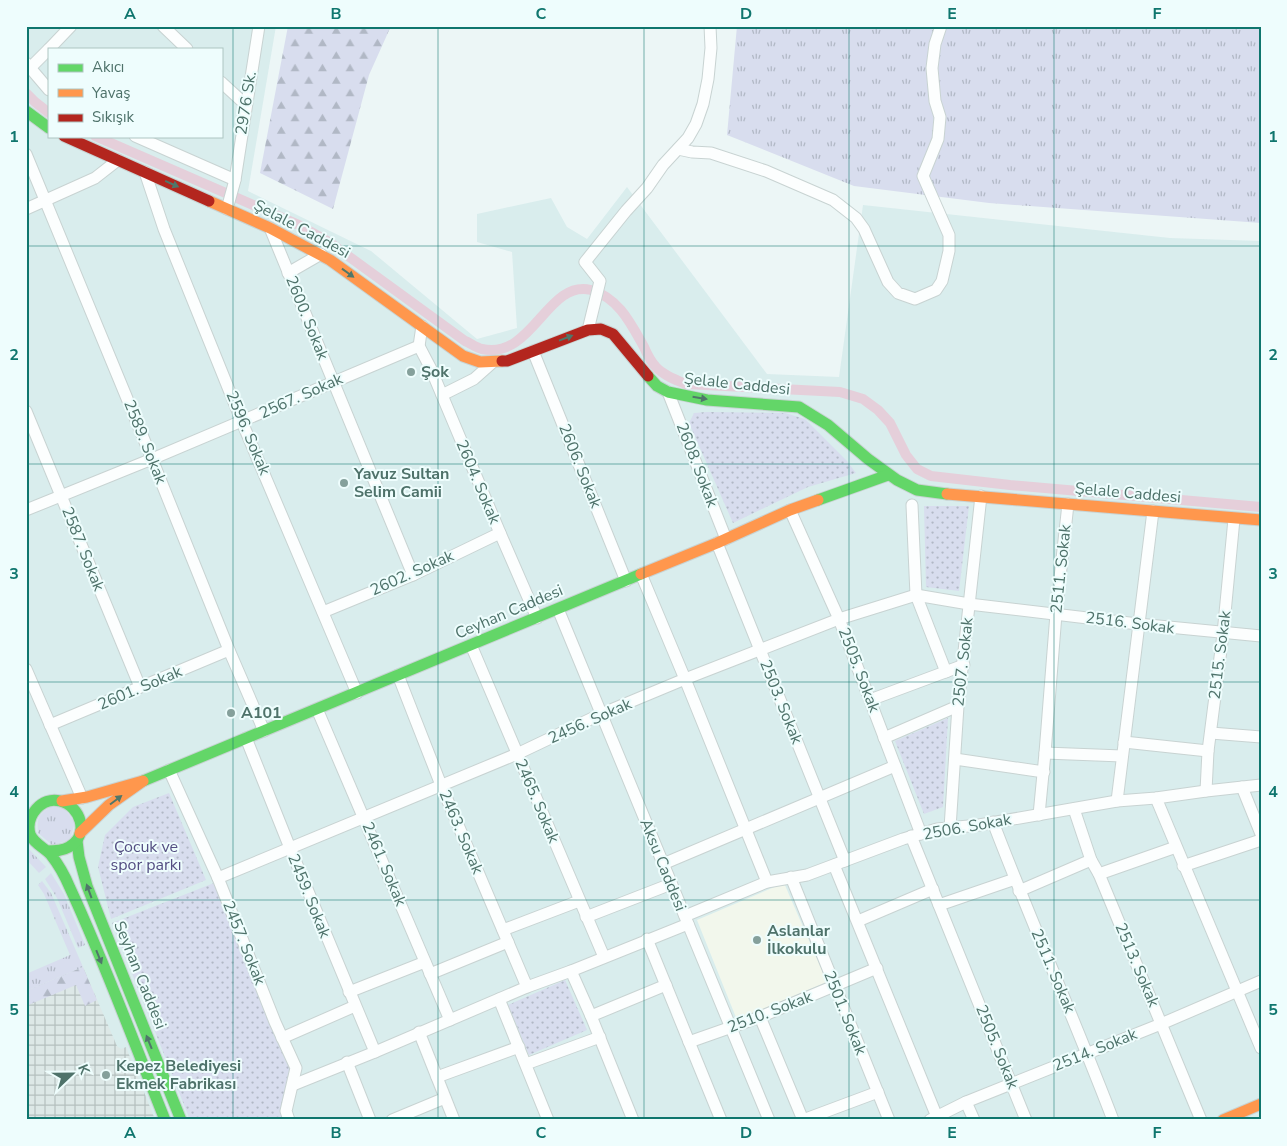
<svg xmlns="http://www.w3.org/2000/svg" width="1287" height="1146" viewBox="0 0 1287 1146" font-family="'Nunito Sans',sans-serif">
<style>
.residential{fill:#d9eded;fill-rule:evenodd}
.industrial{fill:url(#industrial-grid)}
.education{fill:#f2f7ec}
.grass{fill:url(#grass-tufts)}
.forest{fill:url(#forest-firs)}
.park{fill:url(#park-dots)}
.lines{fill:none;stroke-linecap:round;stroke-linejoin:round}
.canal{stroke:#e5cfda;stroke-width:10}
.street-casing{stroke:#c8d3d2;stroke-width:13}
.fast-casing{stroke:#c8d3d3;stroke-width:13}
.slow-casing{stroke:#c8d3d3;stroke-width:13}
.jam-casing{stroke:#c8d3d3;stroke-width:13}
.street{stroke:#fcfefe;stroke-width:11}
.fast{stroke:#63d668;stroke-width:11}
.slow{stroke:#ff974d;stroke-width:11}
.jam{stroke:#b3261e;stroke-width:11}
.oneway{fill:#4f776a}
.grid{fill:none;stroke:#0f766e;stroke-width:1;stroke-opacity:0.55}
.poi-dot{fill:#85a09b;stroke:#eefdfd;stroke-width:2}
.labels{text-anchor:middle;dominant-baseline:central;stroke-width:4;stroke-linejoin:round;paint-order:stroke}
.street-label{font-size:16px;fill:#4e726a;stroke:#eefdfd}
.poi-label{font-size:16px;font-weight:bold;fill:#4e726a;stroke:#eefdfd;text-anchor:start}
.park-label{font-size:16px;fill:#544e82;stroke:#eefdfd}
.neatline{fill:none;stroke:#0f766e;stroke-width:2}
.grid-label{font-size:16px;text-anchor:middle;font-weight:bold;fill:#0f766e}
</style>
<defs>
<pattern id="industrial-grid" width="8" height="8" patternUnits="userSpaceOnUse" patternTransform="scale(1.25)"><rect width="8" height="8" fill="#dde8e7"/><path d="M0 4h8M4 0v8" fill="none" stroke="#b5c0bf"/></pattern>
<pattern id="grass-tufts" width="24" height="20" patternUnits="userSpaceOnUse" patternTransform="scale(1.25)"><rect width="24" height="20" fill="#d8ddee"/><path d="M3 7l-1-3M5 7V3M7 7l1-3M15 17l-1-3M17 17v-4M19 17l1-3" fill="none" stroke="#b1b8c5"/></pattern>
<pattern id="forest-firs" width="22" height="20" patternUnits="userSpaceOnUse" patternTransform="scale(1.25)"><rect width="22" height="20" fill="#d8ddee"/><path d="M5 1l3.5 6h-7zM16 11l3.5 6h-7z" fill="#b1b8c5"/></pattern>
<pattern id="park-dots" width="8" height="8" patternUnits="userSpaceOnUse" patternTransform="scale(1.25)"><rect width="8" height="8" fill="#d8ddee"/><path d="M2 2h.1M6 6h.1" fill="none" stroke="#b1b8c5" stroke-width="1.8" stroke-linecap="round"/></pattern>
</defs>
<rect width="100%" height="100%" fill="#ecf6f6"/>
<path class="residential" d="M26 26H276L248 191 371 251 477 339 517 328 512 252 477 242V214L551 198 567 227 587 239 627 187 767 374 839 377 863 205 1170 238 1261 241V1120H26ZM49 49H221V136H49Z"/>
<polygon class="industrial" points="83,967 117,1046 121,1049 126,1047 154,1117 147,1120 26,1120 26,1089 29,1088 26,1082 26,991"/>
<polygon class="education" points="784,883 827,982 737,1020 697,920"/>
<g class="grass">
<polygon points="737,26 1261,26 1261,223 989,203 854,186 727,135"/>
<path d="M50 807H63L75 822 70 840 52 845 38 833C37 818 37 816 50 807Z"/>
<polygon points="26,846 46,867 39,873 26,859"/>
<polygon points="51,873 64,894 85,945 78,948 57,898 45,879"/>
<polygon points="42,881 51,893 83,967 26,991 26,974 70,955 44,894 38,885"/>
</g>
<g class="forest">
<polygon points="288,26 391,26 369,75 333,209 260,173"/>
<polygon points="83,967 97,1000 85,1006 76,985 26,1006 26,991"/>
</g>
<g class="park">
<polygon points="707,412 785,413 805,419 847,461 856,473 808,487 733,523 689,423 694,413"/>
<polygon points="924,506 969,506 959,591 926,587"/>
<polygon points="948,718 943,807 924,814 895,741"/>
<polygon points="169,793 206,880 111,919 98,867 105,835 133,807"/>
<polygon points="214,883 292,1070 281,1112 283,1120 190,1120 112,923"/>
<polygon points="565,980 587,1030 529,1055 508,1005"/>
</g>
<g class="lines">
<g class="canal">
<polyline points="26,93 35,102 49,113"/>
<path d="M95 136 299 225 329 242 465 341C470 343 477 348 482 349 533 360 547 279 591 290 619 298 631 324 644 347 647 354 651 362 656 367 663 375 676 380 686 384L840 392 863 399 878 410 890 423 906 455 917 469 931 476 1010 485 1261 507"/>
</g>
<defs>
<g id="street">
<polyline points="163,26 187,49"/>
<polyline points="49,49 71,26"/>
<polyline points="26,63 49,90"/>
<polyline points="31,67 49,49"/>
<polyline points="221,82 246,105"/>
<polyline points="135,136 235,180"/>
<polyline points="678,149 692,152 711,153 766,171 833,200 856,218 864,229 888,282 898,293 915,299 936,290 942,281 949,251 949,235 923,176 938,139 940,117 935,101 932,68 935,44 941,26"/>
<polyline points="26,154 152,459 229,650 264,731"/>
<polyline points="145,172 164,229 242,422 357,693"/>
<polyline points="26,209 95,178 118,160"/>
<polyline points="227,209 235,180 259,26"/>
<polyline points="270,228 413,575"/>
<polyline points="288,273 321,254"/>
<polyline points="588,330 600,281 585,262 626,211 647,188 663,165 688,138 696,124 703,104 708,79 711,48 710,26"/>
<polyline points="419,346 431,369 500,533 537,618"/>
<polyline points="533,351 626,581"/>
<polyline points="668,392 726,539"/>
<polyline points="442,395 474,379 492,363"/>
<polyline points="26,411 140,687"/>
<polyline points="912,505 916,595 946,672"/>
<polyline points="26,510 152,459 419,346 422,326"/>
<polyline points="790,510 839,619 921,834"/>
<polyline points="717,543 845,861"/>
<polyline points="641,574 685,679 767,882"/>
<polyline points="558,609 769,1120"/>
<polyline points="323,612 413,575 500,533"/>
<polyline points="471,645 604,957"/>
<polyline points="26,669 82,798"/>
<polyline points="398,675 441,785 527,987"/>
<polyline points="870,700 964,665"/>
<polyline points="317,709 450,1020"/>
<polyline points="50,725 229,650"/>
<polyline points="1211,733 1261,737"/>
<polyline points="246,738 290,848 375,1052"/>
<polyline points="884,738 958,706"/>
<polyline points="1124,742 1208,751"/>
<polyline points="1045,753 1122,756"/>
<polyline points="955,759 1044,772"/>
<polyline points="169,770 218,878 275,1022 296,1068 286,1111 289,1120"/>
<polyline points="1242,787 1261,834"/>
<polyline points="1206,791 1208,751 1223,634 1234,519"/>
<polyline points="1156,798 1261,1048"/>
<polyline points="1117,801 1153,511"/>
<polyline points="1074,809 1091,860 1099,874 1201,1120"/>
<polyline points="1039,815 1045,753 1056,614 1068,504"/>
<path d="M993 822C1031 922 1075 1020 1113 1120"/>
<polyline points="950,828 958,706 981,496"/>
<polyline points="911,836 1026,1120"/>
<polyline points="663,864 895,766"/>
<polyline points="834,865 937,1117"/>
<polyline points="1183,866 1261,840"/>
<polyline points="1099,874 1176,847"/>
<polyline points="791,877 889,1120"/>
<polyline points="218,878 517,754 601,714 685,679 839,619 916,595 969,604 1138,624 1261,636"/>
<polyline points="1019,891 1091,860"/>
<polyline points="939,905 1015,879"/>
<polyline points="685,916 767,882 807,875 903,839 937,829 979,825 1117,801 1156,798 1206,791 1261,785"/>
<polyline points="586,917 671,884"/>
<polyline points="858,921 933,889"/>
<polyline points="503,930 579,901"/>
<polyline points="647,939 721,1120"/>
<polyline points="571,971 591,1016 633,1120"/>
<polyline points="430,974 508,942"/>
<polyline points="349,992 425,962"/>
<polyline points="499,999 548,1120"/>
<polyline points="591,1016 666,985"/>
<polyline points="760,1017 803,1120"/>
<polyline points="419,1032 454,1120"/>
<polyline points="282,1038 355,1006"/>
<polyline points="689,1042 760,1017 877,968"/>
<polyline points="347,1062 370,1120"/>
<polyline points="526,1064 600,1037"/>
<polyline points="437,1077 519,1047"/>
<polyline points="293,1085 375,1052 527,987 571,971 688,924"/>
<polyline points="966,1102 974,1120"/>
<polyline points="392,1120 445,1098"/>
<polyline points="803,1120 878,1092"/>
<polyline points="930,1120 966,1102 1161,1024 1261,981"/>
</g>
<g id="fast">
<polyline points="26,111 49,128"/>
<polyline points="648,376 657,386 668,392 707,400 799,407 828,425 868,459 897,480 917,490 947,494"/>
<polyline points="818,500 888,475"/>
<polyline points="143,781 641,574"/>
<polyline points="77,841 79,857 87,886 181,1120"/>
<path d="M47 851C55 851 62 851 69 847 90 835 81 806 60 801 42 796 25 816 30 834 33 843 45 848 51 855 59 865 65 876 70 888 105 963 134 1043 165 1120"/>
</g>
<g id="slow">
<polyline points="209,201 270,228 330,260 463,356 480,362 502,361"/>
<polyline points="947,494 1261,520"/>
<polyline points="641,574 717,543 790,510 818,500"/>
<polyline points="62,801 87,797 143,781 109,805 80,833"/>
<polyline points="1223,1120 1261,1104"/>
</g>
<g id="jam">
<polyline points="64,136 209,201"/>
<polyline points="502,361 507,361 588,330 601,329 613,334 648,376"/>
</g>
</defs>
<use href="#street" class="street-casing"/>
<use href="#fast" class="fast-casing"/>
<use href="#slow" class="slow-casing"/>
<use href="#jam" class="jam-casing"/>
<use href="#street" class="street"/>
<use href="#fast" class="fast"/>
<use href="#slow" class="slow"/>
<use href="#jam" class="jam"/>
</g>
<defs><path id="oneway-solid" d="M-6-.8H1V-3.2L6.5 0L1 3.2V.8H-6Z" transform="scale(1.25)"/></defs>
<g class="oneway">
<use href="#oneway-solid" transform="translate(172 184) rotate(24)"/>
<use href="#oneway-solid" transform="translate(348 273) rotate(36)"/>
<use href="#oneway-solid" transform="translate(566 338) rotate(-21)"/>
<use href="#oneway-solid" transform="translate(700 398) rotate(9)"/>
<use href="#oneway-solid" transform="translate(116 800) rotate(-37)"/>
<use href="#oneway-solid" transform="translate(89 891) rotate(-110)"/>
<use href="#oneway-solid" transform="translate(99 957) rotate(68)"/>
<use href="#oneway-solid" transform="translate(149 1042) rotate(-112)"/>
</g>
<path class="grid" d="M233 26V1120M438 26V1120M644 26V1120M849 26V1120M1054 26V1120M26 246H1261M26 464H1261M26 682H1261M26 900H1261"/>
<g class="poi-dot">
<circle cx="411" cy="372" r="5"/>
<circle cx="344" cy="483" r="5"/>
<circle cx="231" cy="713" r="5"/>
<circle cx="757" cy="940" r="5"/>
<circle cx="106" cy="1075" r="5"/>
</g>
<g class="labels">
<g class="street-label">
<text transform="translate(246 103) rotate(-81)">2976 Sk.</text>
<text transform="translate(302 229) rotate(28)">Şelale Caddesi</text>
<text transform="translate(307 318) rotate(68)">2600. Sokak</text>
<text transform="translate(737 384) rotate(6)">Şelale Caddesi</text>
<text transform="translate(301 396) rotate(-24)">2567. Sokak</text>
<text transform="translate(248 433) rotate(67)">2596. Sokak</text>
<text transform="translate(145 442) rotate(68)">2589. Sokak</text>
<text transform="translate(697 465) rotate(69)">2608. Sokak</text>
<text transform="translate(580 466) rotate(68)">2606. Sokak</text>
<text transform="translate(478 482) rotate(67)">2604. Sokak</text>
<text transform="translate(1128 493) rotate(5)">Şelale Caddesi</text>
<text transform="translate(83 549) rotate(68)">2587. Sokak</text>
<text transform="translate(1061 569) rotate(-84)">2511. Sokak</text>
<text transform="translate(412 573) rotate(-24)">2602. Sokak</text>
<text transform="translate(509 612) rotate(-23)">Ceyhan Caddesi</text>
<text transform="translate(1130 623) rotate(7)">2516. Sokak</text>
<text transform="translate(1220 655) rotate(-83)">2515. Sokak</text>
<text transform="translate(963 662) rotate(-84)">2507. Sokak</text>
<text transform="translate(859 670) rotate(69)">2505. Sokak</text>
<text transform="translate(140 688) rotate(-23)">2601. Sokak</text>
<text transform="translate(781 702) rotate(68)">2503. Sokak</text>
<text transform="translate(590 721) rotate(-24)">2456. Sokak</text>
<text transform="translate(537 801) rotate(67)">2465. Sokak</text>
<text transform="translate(967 827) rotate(-10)">2506. Sokak</text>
<text transform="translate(461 832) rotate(67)">2463. Sokak</text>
<text transform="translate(384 864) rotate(67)">2461. Sokak</text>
<text transform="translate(663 865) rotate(68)">Aksu Caddesi</text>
<text transform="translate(309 896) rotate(68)">2459. Sokak</text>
<text transform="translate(244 943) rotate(68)">2457. Sokak</text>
<text transform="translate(1137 965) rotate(67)">2513. Sokak</text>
<text transform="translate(1053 971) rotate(67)">2511. Sokak</text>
<text transform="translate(140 975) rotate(68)">Seyhan Caddesi</text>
<text transform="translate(770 1012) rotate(-21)">2510. Sokak</text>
<text transform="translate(845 1013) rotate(68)">2501. Sokak</text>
<text transform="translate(997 1047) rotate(68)">2505. Sokak</text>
<text transform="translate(1095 1050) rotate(-22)">2514. Sokak</text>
</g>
<g class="poi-label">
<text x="421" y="372">Şok</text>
<text x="354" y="474">Yavuz Sultan<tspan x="354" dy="18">Selim Camii</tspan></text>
<text x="241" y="713">A101</text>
<text x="767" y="931">Aslanlar<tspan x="767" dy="18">İlkokulu</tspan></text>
<text x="116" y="1066">Kepez Belediyesi<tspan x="116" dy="18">Ekmek Fabrikası</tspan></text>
</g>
<g class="park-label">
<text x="146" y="847">Çocuk ve<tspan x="146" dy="18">spor parkı</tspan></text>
</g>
</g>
<rect width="1287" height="1146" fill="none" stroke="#eefdfd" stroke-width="55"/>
<rect x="48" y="48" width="175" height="90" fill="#eefdfd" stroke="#aec5c2"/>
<rect x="58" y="64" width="25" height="8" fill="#63d668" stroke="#aec5c2"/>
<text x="92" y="72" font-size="15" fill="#4e726a">Akıcı</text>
<rect x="58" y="89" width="25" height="8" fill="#ff974d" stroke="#aec5c2"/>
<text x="92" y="98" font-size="15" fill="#4e726a">Yavaş</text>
<rect x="58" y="114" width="25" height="8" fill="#b3261e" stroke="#aec5c2"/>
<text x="92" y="122" font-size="15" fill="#4e726a">Sıkışık</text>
<g transform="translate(72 1074) rotate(68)" stroke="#eefdfd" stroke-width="4" paint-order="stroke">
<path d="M0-4L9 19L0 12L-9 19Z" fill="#4e726a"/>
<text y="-8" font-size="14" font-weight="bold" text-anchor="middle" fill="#4e726a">K</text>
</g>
<rect x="28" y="28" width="1232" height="1090" class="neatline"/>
<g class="grid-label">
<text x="130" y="19">A</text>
<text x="336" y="19">B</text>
<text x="541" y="19">C</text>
<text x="746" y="19">D</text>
<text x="952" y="19">E</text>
<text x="1157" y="19">F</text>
<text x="14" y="142">1</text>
<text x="1273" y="142">1</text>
<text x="14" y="360">2</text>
<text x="1273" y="360">2</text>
<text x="14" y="579">3</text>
<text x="1273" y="579">3</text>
<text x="14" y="797">4</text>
<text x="1273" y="797">4</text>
<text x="14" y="1015">5</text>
<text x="1273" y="1015">5</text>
<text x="130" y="1138">A</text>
<text x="336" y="1138">B</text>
<text x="541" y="1138">C</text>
<text x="746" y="1138">D</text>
<text x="952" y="1138">E</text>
<text x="1157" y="1138">F</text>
</g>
</svg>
